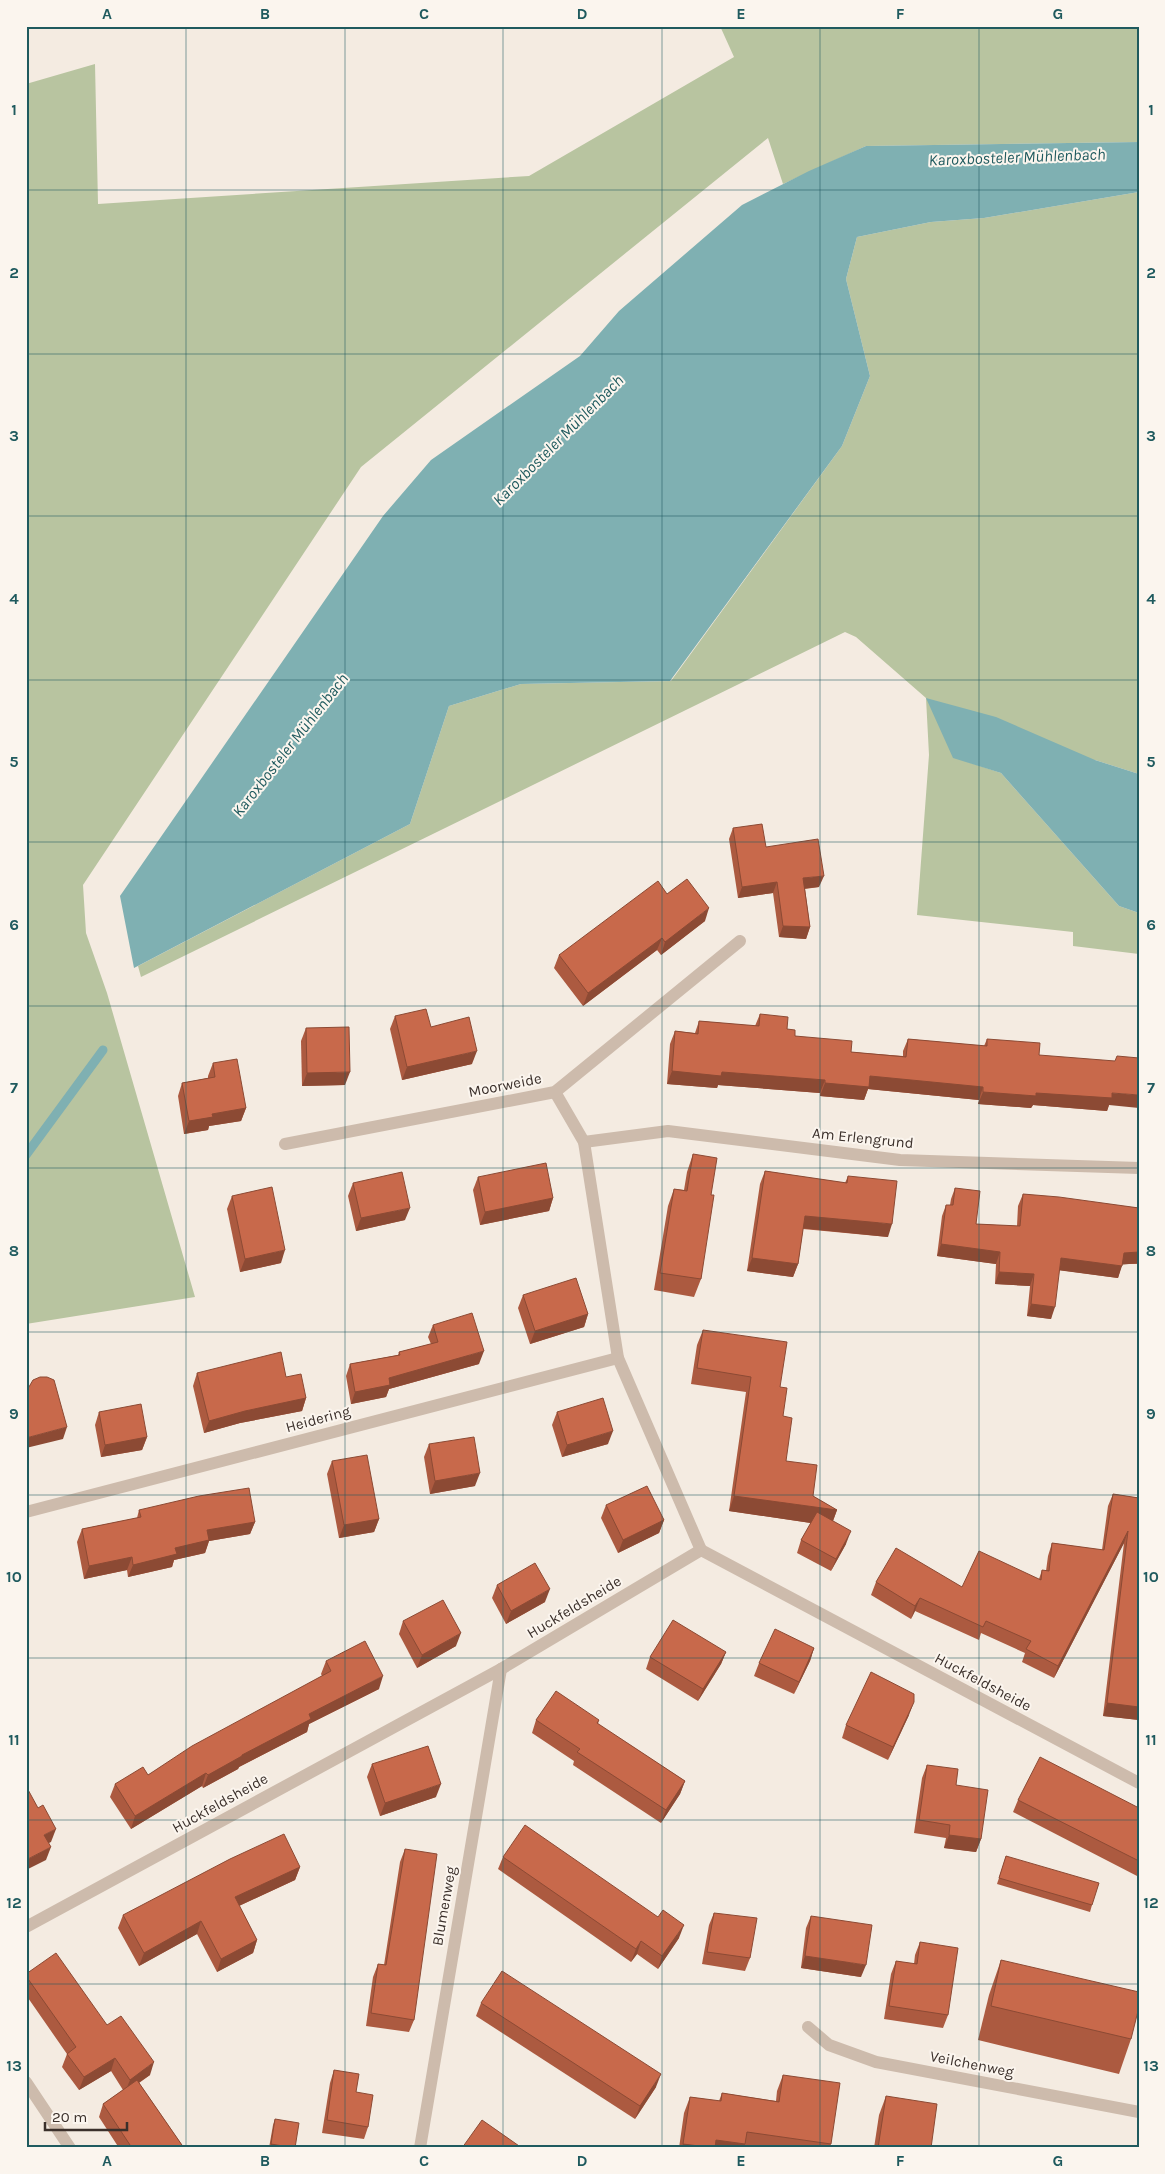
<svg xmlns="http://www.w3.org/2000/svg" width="1165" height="2174" viewBox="0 0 1165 2174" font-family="Karla,sans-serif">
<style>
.green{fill:#b8c4a0}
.water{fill:#7fb0b2}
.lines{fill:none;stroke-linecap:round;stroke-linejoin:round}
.stream{stroke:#7fb0b2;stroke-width:9}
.minor{stroke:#cdbbac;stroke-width:12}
.wall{fill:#ac5a40}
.shaded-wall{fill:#8c4a34}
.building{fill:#c8694b;stroke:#8c4a34}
.grid{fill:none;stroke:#1f5a5e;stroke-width:1;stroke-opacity:0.55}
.labels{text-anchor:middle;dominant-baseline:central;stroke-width:4;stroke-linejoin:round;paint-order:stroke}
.street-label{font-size:15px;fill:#3b302b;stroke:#fbf5ee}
.water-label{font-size:16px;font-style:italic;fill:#1f5a5e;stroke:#fbf5ee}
.neatline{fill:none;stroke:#1f5a5e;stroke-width:2}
.grid-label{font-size:16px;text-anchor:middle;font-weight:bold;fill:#1f5a5e}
</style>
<rect width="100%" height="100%" fill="#f4ebe1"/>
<g class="green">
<polygon points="720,26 1139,26 1139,142 866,146 783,184 768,138 361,467 83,885 86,933 107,993 195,1297 26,1324 26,84 95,64 98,204 529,176 734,57"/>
<polygon points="1139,192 1139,774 1095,760 953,757 1001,773 1119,906 1139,913 1139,954 1073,946 1073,932 917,915 929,755 926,698 856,637 845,632 141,977 138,966 410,824 449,706 521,684 671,681 842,446 870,376 846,279 857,237 931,222 984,218"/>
</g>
<g class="water">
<polygon points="1139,142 1139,192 984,218 931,222 857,237 846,279 870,376 842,446 670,681 521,684 449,706 410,824 134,968 120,896 383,516 431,460 580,356 619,311 742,205 809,171 866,146"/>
<polygon points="926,698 996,717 1095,760 1139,774 1139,913 1119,906 1001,773 953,758"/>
</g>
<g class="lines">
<polyline class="stream" points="26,1155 103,1050"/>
<g class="minor">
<polyline points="555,1092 584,1142 618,1358 701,1550"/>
<polyline points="584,1142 668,1131 900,1160 1139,1168"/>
<polyline points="285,1144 555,1092 740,941"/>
<polyline points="26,1512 618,1358"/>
<polyline points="701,1550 1139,1783"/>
<polyline points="26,1927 501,1669 701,1550"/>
<polyline points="808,2027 829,2045 876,2062 1139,2112"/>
<polyline points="26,2082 70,2148"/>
<polyline points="420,2148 501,1669"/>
</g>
</g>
<g class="wall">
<polygon points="733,828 766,847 819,887 805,889 810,927 806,939 779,937 773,893 738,898 729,839"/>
<polygon points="667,894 705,921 661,955 657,950 583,1006 554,968 559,955"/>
<polygon points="760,1014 787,1029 795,1036 851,1052 903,1056 903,1051 908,1039 984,1046 987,1039 1039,1055 1109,1105 1107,1111 1033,1105 1031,1108 978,1104 979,1100 868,1089 864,1100 820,1096 820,1093 718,1085 717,1088 667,1084 670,1044 675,1031 695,1033 699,1021 755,1026"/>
<polygon points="395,1016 431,1027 472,1064 402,1080 390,1029"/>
<polygon points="306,1028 345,1085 302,1086 301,1041"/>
<polygon points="213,1063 246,1108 241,1121 209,1126 208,1130 184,1134 178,1096 182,1083 208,1078 208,1076"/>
<polygon points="693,1154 711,1195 701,1279 694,1297 654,1290 668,1206 674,1189 684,1190 687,1172"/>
<polygon points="765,1171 845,1183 848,1176 888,1237 803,1229 798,1264 793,1277 747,1271 760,1184"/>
<polygon points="478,1177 553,1198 549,1211 480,1225 473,1190"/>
<polygon points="353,1183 405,1220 356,1231 348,1196"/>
<polygon points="955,1188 976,1224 1017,1226 1018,1206 1023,1194 1139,1208 1139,1264 1122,1264 1118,1278 1059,1270 1051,1319 1027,1316 1030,1286 995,1284 996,1264 937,1256 942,1216 946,1205 950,1205 951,1199"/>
<polygon points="232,1196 281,1263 240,1272 227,1209"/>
<polygon points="523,1295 588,1314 584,1327 530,1344 518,1308"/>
<polygon points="433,1325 479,1364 389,1389 386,1397 351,1404 346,1376 350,1364 398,1355 399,1352 431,1344 428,1337"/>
<polygon points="703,1330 780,1387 786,1461 813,1496 837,1510 833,1521 846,1544 831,1571 797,1553 801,1540 811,1523 729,1511 746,1392 691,1384 697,1345"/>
<polygon points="197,1373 286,1377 306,1398 302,1411 240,1423 204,1433 193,1386"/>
<polygon points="99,1412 147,1437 142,1450 101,1457 95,1425"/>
<polygon points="557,1412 608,1444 562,1457 552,1425"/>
<polygon points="429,1444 475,1486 430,1494 424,1457"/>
<polygon points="332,1461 379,1519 374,1532 339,1538 327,1474"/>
<polygon points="1113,1494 1139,1498 1139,1720 1103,1716 1124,1543 1054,1678 1022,1662 1025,1653 981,1633 979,1640 915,1611 911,1619 871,1595 876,1582 962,1587 1039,1579 1042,1570 1046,1571 1048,1556 1052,1543 1102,1550 1108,1506"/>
<polygon points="606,1505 664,1520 659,1533 618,1553 601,1518"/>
<polygon points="139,1510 255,1522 250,1534 209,1541 205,1553 174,1560 172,1567 128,1577 127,1570 84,1579 77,1542 82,1529 137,1518"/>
<polygon points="497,1585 545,1602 506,1624 492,1598"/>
<polygon points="403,1621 456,1646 417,1668 399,1634"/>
<polygon points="814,1648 810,1661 794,1694 754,1676 759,1663"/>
<polygon points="726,1652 721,1664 698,1701 646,1669 650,1657"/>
<polygon points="326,1661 379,1689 309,1724 307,1732 239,1767 238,1769 203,1788 202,1786 131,1829 110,1797 115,1784 148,1775 322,1676 321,1674"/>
<polygon points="909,1715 888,1760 842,1738 846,1725"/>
<polygon points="536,1720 599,1720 598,1724 685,1781 680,1794 661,1823 573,1765 574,1761 532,1733"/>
<polygon points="372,1764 436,1797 380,1816 367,1777"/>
<polygon points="927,1765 956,1785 981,1839 976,1852 944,1848 946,1838 914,1833 922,1778"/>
<polygon points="1018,1800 1139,1808 1139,1877 1013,1812"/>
<polygon points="405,1849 414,2020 409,2032 366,2026 373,1977 378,1964 384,1965 400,1862"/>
<polygon points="1006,1856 1092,1905 1090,1912 997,1884"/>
<polygon points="503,1857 658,1917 679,1938 658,1969 637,1954 631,1962 498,1869"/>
<polygon points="300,1867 295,1880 239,1906 257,1940 253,1953 217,1972 197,1934 139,1966 118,1928 123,1915"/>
<polygon points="714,1913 750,1958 745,1971 702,1964 709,1925"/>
<polygon points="811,1916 861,1977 801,1968 806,1928"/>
<polygon points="920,1942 948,2015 943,2028 884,2019 891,1974 896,1961 914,1964 915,1955"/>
<polygon points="1001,1960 1131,2039 1119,2074 978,2040 989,1995"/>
<polygon points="26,1974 107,2025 150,2075 139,2083 184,2148 119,2148 99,2117 103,2104 123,2090 111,2071 79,2090 62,2067 67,2054 26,1995"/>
<polygon points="481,2003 656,2087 635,2119 476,2016"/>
<polygon points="334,2070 368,2127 364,2139 322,2133 330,2083"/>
<polygon points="783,2075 831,2144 829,2148 679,2148 684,2113 690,2097 719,2101 722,2093 776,2101 777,2091"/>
<polygon points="886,2096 931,2148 874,2148 879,2115"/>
<polygon points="275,2119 295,2148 269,2148 273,2125"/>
</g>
<g class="shaded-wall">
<polygon points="824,876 819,887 799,889 803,878"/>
<polygon points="777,882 773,893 738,898 742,887"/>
<polygon points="709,908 705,921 661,955 665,942"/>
<polygon points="783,926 810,927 806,939 779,937"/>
<polygon points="662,938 657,950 583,1006 588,993"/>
<polygon points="477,1051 472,1064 402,1080 407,1067"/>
<polygon points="672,1071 722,1072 825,1080 820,1093 718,1085 717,1088 667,1084"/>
<polygon points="350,1072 345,1085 302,1086 307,1073"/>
<polygon points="870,1076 983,1087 979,1100 868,1089 864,1100 820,1096 825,1083"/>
<polygon points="983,1092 1112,1093 1139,1095 1139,1108 1109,1105 1107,1111 1033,1105 1031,1108 978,1104"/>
<polygon points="246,1108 241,1121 209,1126 208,1130 184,1134 189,1121 212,1114"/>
<polygon points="553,1198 549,1211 480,1225 485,1212"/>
<polygon points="410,1208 405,1220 356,1231 361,1218"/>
<polygon points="805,1216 892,1224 888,1237 800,1228"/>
<polygon points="941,1244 1000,1252 996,1264 937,1256"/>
<polygon points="285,1250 281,1263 240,1272 245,1259"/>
<polygon points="1139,1252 1139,1263 1119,1265 1124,1253"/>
<polygon points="752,1258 798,1264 793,1277 747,1271"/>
<polygon points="1061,1258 1122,1266 1118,1278 1057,1270"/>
<polygon points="999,1272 1034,1274 1030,1286 995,1284"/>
<polygon points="1031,1304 1055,1307 1051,1319 1027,1316"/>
<polygon points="588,1314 584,1327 530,1344 535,1331"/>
<polygon points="484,1351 479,1364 389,1389 386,1397 351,1404 355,1392 389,1378"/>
<polygon points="306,1398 302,1411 240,1423 204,1433 209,1421 245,1411"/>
<polygon points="67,1427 63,1439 26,1448 26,1438"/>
<polygon points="613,1431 608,1444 562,1457 567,1445"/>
<polygon points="147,1437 142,1450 101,1457 105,1445"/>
<polygon points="480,1473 475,1486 430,1494 435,1481"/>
<polygon points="734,1496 837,1510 831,1526 729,1511"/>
<polygon points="379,1519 374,1532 339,1538 344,1525"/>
<polygon points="664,1520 659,1533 618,1553 623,1540"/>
<polygon points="255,1522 250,1534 209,1541 205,1553 174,1560 172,1567 128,1577 133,1565 175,1548 207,1530"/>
<polygon points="851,1531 846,1544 831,1571 836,1559"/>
<polygon points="1128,1531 1124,1543 1054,1678 1058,1666"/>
<polygon points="132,1557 127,1570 84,1579 89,1566"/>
<polygon points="550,1589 545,1602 506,1624 511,1611"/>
<polygon points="920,1598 915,1611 911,1619 915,1606"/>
<polygon points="461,1633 456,1646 417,1668 422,1655"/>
<polygon points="814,1648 810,1661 794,1694 799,1682"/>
<polygon points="726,1652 721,1664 698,1701 703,1689"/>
<polygon points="383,1676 379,1689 309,1724 307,1732 239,1767 238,1769 203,1788 208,1775 309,1714"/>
<polygon points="914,1702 909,1715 888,1760 893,1747"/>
<polygon points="1107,1703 1139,1707 1139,1720 1103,1716"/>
<polygon points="206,1773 202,1786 131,1829 135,1816"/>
<polygon points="685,1781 680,1794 661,1823 666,1810"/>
<polygon points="441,1784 436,1797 380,1816 385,1803"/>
<polygon points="56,1829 51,1842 39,1848 44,1835"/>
<polygon points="949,1835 981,1839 976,1852 944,1848"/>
<polygon points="51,1847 46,1860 26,1870 26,1860"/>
<polygon points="300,1867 295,1880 230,1910 235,1897"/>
<polygon points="201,1921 197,1934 139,1966 144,1953"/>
<polygon points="684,1925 679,1938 658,1969 662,1956"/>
<polygon points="257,1940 253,1953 217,1972 221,1959"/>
<polygon points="641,1941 637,1954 631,1962 636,1949"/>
<polygon points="805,1956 866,1965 861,1977 801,1968"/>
<polygon points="115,2058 111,2071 79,2090 84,2077"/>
<polygon points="154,2062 150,2075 125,2092 130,2080"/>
<polygon points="661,2074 656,2087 635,2119 640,2106"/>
<polygon points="716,2140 745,2144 744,2148 681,2148 683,2144"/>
<polygon points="271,2144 295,2148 270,2148"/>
</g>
<g class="building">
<polygon points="762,824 766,847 818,839 824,876 803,878 810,927 783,926 777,882 742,887 733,828"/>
<polygon points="687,879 709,908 665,942 662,938 588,993 559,955 658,881 667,894"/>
<polygon points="426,1009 431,1027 469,1017 477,1051 407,1067 395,1016"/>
<polygon points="760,1014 788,1017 787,1029 795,1030 795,1036 852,1041 851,1052 906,1057 908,1039 987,1046 987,1039 1040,1043 1039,1055 1115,1061 1117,1056 1139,1058 1139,1095 1112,1093 1112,1098 1036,1093 1036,1096 983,1092 983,1087 870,1076 869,1087 825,1083 825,1080 722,1072 721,1076 672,1071 675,1031 698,1034 699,1021 759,1026"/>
<polygon points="349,1027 350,1072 307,1073 306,1028"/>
<polygon points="237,1059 246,1108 212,1114 213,1117 189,1121 182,1083 215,1077 213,1063"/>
<polygon points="693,1154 717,1158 711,1195 714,1195 701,1279 660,1273 674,1189 687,1191"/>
<polygon points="546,1163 553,1198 485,1212 478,1177"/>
<polygon points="765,1171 847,1183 848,1176 897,1181 892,1224 805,1216 798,1264 752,1258"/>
<polygon points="402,1172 410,1208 361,1218 353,1183"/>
<polygon points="272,1187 285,1250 245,1259 232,1196"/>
<polygon points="955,1188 980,1191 976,1224 1020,1226 1023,1194 1059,1197 1139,1208 1139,1252 1124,1253 1122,1266 1061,1258 1055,1307 1031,1304 1034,1274 999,1272 1000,1252 941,1244 946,1205 953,1205"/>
<polygon points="576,1278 588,1314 535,1331 523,1295"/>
<polygon points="472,1313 484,1351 389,1378 390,1385 355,1392 350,1364 400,1355 399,1352 438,1342 433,1325"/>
<polygon points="703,1330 787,1342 780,1387 787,1388 783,1416 792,1418 786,1461 817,1465 813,1496 837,1510 734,1496 751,1377 697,1368"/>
<polygon points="281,1352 286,1377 301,1374 306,1398 245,1411 209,1421 197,1373"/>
<polygon points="40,1377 47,1377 54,1380 67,1427 26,1438 26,1392 33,1380"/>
<polygon points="603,1398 613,1431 567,1445 557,1412"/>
<polygon points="141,1404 147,1437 105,1445 99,1412"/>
<polygon points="474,1437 480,1473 435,1481 429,1444"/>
<polygon points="367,1455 379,1519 344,1525 332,1461"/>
<polygon points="647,1486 664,1520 623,1540 606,1505"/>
<polygon points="249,1488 255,1522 207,1530 209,1540 175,1548 177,1554 133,1565 132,1557 89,1566 82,1529 141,1517 139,1510 199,1496"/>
<polygon points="1113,1494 1139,1498 1139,1707 1107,1703 1128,1531 1058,1666 1026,1649 1031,1641 986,1621 983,1627 920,1598 915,1606 876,1582 896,1548 962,1587 979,1551 1041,1580 1042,1570 1049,1571 1052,1543 1104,1550"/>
<polygon points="817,1512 851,1531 836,1559 801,1540"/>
<polygon points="535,1563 550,1589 511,1611 497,1585"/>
<polygon points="443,1600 461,1633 422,1655 403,1621"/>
<polygon points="673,1620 726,1652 703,1689 650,1657"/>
<polygon points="775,1629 814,1648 799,1682 759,1663"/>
<polygon points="365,1641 383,1676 309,1714 311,1719 242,1755 242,1756 208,1775 206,1773 135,1816 115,1784 143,1767 148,1775 192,1746 331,1671 326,1661"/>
<polygon points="871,1672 914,1694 914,1702 893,1747 846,1725"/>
<polygon points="556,1691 599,1720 597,1723 685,1781 666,1810 577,1752 580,1749 536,1720"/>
<polygon points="428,1746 441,1784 385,1803 372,1764"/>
<polygon points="1040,1757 1139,1808 1139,1861 1018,1800"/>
<polygon points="927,1765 958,1769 956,1785 988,1790 981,1839 949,1835 950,1825 919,1820"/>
<polygon points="26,1786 38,1808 43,1805 56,1829 44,1835 51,1847 26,1860"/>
<polygon points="525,1825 658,1917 663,1910 684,1925 662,1956 641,1941 636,1949 503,1857"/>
<polygon points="284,1834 300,1867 235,1897 257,1940 221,1959 201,1921 144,1953 123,1915 230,1859"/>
<polygon points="405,1849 437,1854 414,2020 371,2013 378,1964 386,1965"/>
<polygon points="1006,1856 1099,1883 1092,1905 999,1878"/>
<polygon points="714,1913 757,1918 750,1958 707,1952"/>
<polygon points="811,1916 872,1925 866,1965 805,1956"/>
<polygon points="920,1942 958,1948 948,2015 889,2006 896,1961 917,1964"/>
<polygon points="56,1953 107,2025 121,2016 154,2062 130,2080 115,2058 84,2077 67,2054 76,2047 26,1976 26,1974"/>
<polygon points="1001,1960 1139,1992 1139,2007 1131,2039 991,2006"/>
<polygon points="502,1971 661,2074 640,2106 481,2003"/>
<polygon points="334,2070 359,2074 356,2092 373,2095 368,2127 327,2120"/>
<polygon points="783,2075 840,2083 831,2144 747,2132 745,2144 716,2140 715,2148 683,2144 690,2097 721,2101 722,2093 779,2102"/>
<polygon points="137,2080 184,2148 132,2148 103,2104"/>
<polygon points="886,2096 937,2104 931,2148 878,2148"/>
<polygon points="275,2119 299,2123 295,2148 271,2144"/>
<polygon points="482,2120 522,2148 462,2148"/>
</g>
<path class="grid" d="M186 26V2148M345 26V2148M503 26V2148M662 26V2148M820 26V2148M979 26V2148M26 190H1139M26 354H1139M26 516H1139M26 680H1139M26 842H1139M26 1006H1139M26 1168H1139M26 1332H1139M26 1495H1139M26 1658H1139M26 1820H1139M26 1984H1139"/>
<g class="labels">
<g class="street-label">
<text transform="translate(505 1085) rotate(-11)">Moorweide</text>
<text transform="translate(863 1138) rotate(6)">Am Erlengrund</text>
<text transform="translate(318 1419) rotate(-15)">Heidering</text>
<text transform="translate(574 1607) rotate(-31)">Huckfeldsheide</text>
<text transform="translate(983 1682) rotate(28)">Huckfeldsheide</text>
<text transform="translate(220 1803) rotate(-29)">Huckfeldsheide</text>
<text transform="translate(444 1906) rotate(-80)">Blumenweg</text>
<text transform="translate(972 2064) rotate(11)">Veilchenweg</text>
</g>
<g class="water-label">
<text transform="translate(1017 157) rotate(-2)">Karoxbosteler Mühlenbach</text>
<text transform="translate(558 440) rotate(-45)">Karoxbosteler Mühlenbach</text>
<text transform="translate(290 745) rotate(-52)">Karoxbosteler Mühlenbach</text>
</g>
</g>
<rect width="1165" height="2174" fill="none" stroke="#fbf5ee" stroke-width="55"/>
<path d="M45 2122v8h82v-8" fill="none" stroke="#3b302b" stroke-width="2.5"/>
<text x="52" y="2122" font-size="15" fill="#3b302b" stroke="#fbf5ee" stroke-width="4" paint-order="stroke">20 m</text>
<rect x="28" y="28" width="1110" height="2118" class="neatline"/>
<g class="grid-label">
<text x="107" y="19">A</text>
<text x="265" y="19">B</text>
<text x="424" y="19">C</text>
<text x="582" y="19">D</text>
<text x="741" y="19">E</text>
<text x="900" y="19">F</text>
<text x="1058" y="19">G</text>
<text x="14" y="115">1</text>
<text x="1151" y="115">1</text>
<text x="14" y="278">2</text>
<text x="1151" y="278">2</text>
<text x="14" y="441">3</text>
<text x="1151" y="441">3</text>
<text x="14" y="604">4</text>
<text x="1151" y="604">4</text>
<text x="14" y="767">5</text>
<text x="1151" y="767">5</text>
<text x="14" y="930">6</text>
<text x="1151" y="930">6</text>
<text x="14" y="1093">7</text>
<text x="1151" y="1093">7</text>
<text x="14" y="1256">8</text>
<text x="1151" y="1256">8</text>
<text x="14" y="1419">9</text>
<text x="1151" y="1419">9</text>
<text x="14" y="1582">10</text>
<text x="1151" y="1582">10</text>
<text x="14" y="1745">11</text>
<text x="1151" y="1745">11</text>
<text x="14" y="1908">12</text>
<text x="1151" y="1908">12</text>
<text x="14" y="2071">13</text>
<text x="1151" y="2071">13</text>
<text x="107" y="2166">A</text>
<text x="265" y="2166">B</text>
<text x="424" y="2166">C</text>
<text x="582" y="2166">D</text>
<text x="741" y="2166">E</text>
<text x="900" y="2166">F</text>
<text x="1058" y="2166">G</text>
</g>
</svg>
